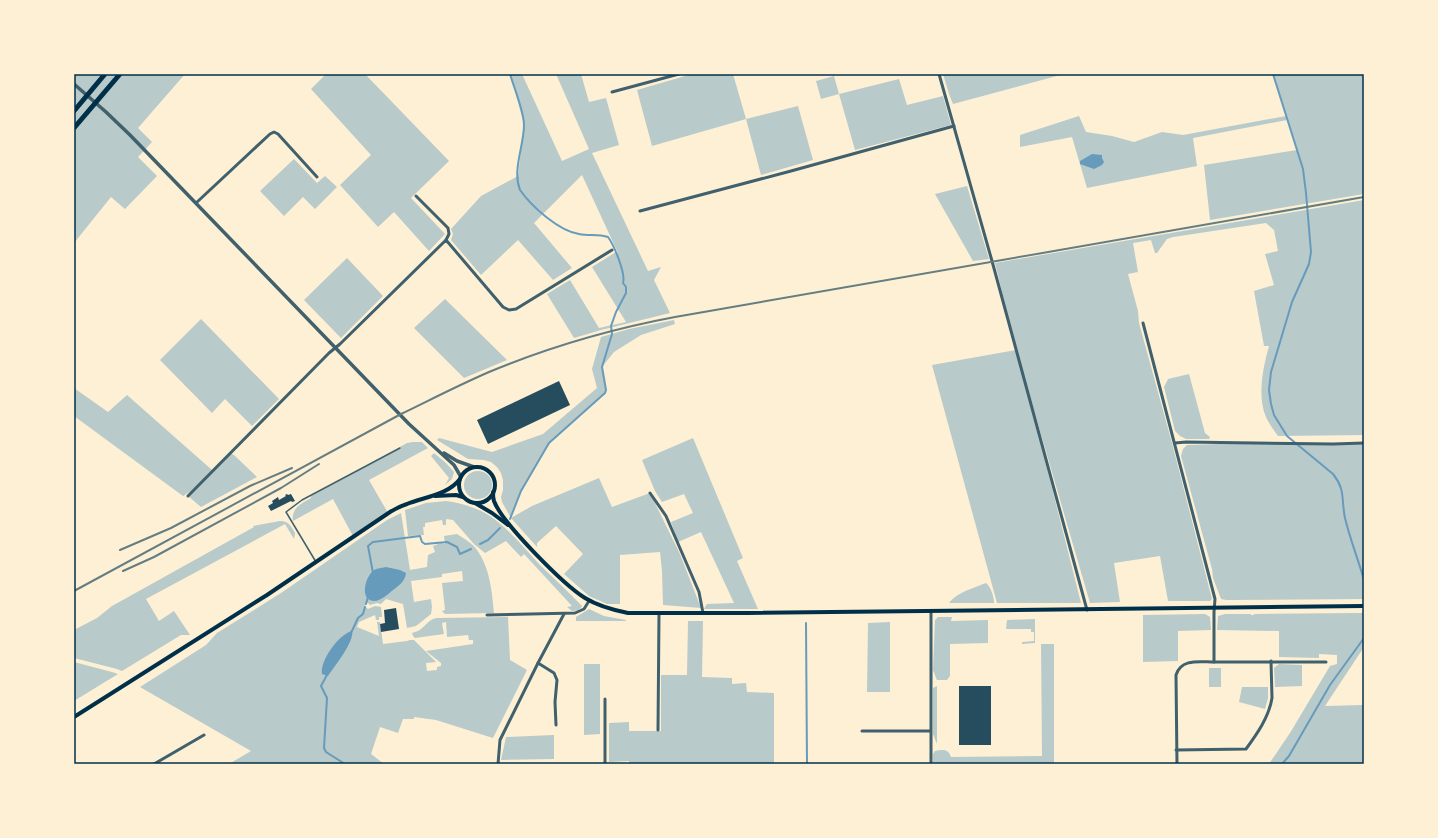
<svg xmlns="http://www.w3.org/2000/svg" width="1438" height="838" viewBox="0 0 1438 838" font-family="'Zilla Slab',serif">
<style>
.green{fill:#b9caca}
.water{fill:#669bbc}
.lines{fill:none;stroke-linecap:round;stroke-linejoin:round}
.stream{stroke:#669bbc;stroke-width:2}
.building{fill:#264d5e}
.service{stroke:#3f606c;stroke-width:1.5}
.minor{stroke:#3f606c;stroke-width:3}
.tertiary{stroke:#3f606c;stroke-width:3.5}
.secondary{stroke:#003049;stroke-width:4}
.motorway{stroke:#003049;stroke-width:5}
.rail{stroke:#657d81;stroke-width:2}
.neatline{fill:none;stroke:#003049;stroke-width:1.5}
</style>
<rect width="100%" height="100%" fill="#fdf0d5"/>
<g class="green">
<polygon points="74,74 185,74 138,128 152,142 138,157 157,176 125,209 111,197 74,243"/>
<polygon points="326,74 365,74 449,161 411,198 445,234 429,251 394,212 378,227 340,185 371,155 311,89"/>
<polygon points="510,74 522,74 562,161 589,149 556,74 581,74 589,102 606,98 619,145 592,153 648,271 661,267 654,280 670,313 601,330 574,338 547,294 570,280 599,328 626,322 592,267 616,252 618,253 582,175 534,223 572,268 553,280 518,240 481,275 451,240 453,234 451,229 481,196 518,176 524,124"/>
<polygon points="692,74 733,74 746,119 798,106 813,160 761,175 746,119 652,146 637,90"/>
<polygon points="943,74 1064,74 953,104 949,94"/>
<polygon points="1273,74 1364,74 1364,194 1210,220 1204,165 1297,150 1287,120 1193,138 1197,166 1087,188 1072,137 1020,147 1020,135 1079,116 1086,132 1112,136 1134,142 1162,132 1183,135 1286,116"/>
<polygon points="834,76 839,94 899,79 907,105 943,96 951,125 855,150 839,94 821,99 816,81"/>
<polygon points="294,159 317,183 325,176 337,187 315,209 303,197 284,216 260,191"/>
<polygon points="967,186 989,259 973,261 935,194"/>
<path d="M1364 200V435L1278 436C1274 430 1269 424 1266 417 1257 397 1263 367 1269 346H1264L1254 291 1274 285 1265 254 1278 251 1274 230 1266 223 1173 237 1167 239 1157 253H1155L1151 240 1133 243 1138 272 1128 274 1138 311 1139 323 1172 443 1212 599 1210 601H1168L1160 556 1114 563 1120 602 1090 603 1022 369 1081 603H997L932 365 1016 350 995 263Z"/>
<polygon points="347,258 383,296 341,338 304,300"/>
<polygon points="445,299 507,360 464,378 414,328"/>
<polygon points="201,319 279,399 252,426 225,399 212,413 160,360"/>
<polygon points="674,320 675,324 641,335 614,352 602,367 606,390 605,393 549,443 521,491 511,518 532,506 599,478 612,507 650,493 680,554 701,608 663,605 662,571 660,552 620,555 620,604 607,604 589,596 564,574 583,554 556,526 537,543 537,547 511,518 502,502 501,497 503,490 503,480 501,473 497,467 491,462 484,460 468,459 437,440 439,438 492,452 543,434 597,388 592,369 601,337 629,329"/>
<polygon points="1189,374 1205,433 1210,437 1209,439 1186,439 1180,436 1175,431 1164,387 1168,379"/>
<polygon points="74,388 108,412 127,395 212,470 191,491 183,496 74,416"/>
<polygon points="693,438 743,558 737,561 758,609 704,609 707,604 734,603 701,532 678,542 671,522 693,513 684,494 662,502 655,491 642,460"/>
<path d="M413 442H422L428 448 369 480 388 513 353 536 333 499 293 521C291 508 302 503 311 498V496L407 443Z"/>
<polygon points="1251,443 1364,444 1364,599 1226,600 1221,599 1213,578 1212,569 1181,456 1183,449 1187,445"/>
<polygon points="230,453 234,455 257,477 201,507 188,496"/>
<polygon points="434,453 446,463 454,472 452,479 445,485 449,478 431,456"/>
<circle cx="478" cy="485" r="14"/>
<path d="M446 501C458 502 480 509 490 516 508 528 525 549 540 565 554 579 569 592 582 606 580 610 576 611 572 611L567 607 572 606 524 554 521 557 506 541 485 553 474 544 453 520 446 519V525H443L442 520 425 523V527H423L424 535 408 536 405 510 426 503Z"/>
<path d="M401 513 410 570 427 567 428 555 435 552 433 546 441 543 445 544 444 536 457 534 460 536C466 540 473 544 477 550 490 568 492 592 494 613L445 614 442 611 445 610 442 583 463 581 462 571 442 574V577L411 581 414 602 431 599 432 607 431 614 416 626 407 628 403 604 386 599 381 604 377 603 370 605 367 602 365 606 368 609 375 606 381 607 382 617H379V620H376L375 615 359 622 357 627 379 636 377 622H380L383 644 407 641 410 640H414L436 662 426 663 427 671 437 670V667L441 666V663L426 651 473 644V640H469L468 635 447 637 446 622 442 623 444 634 415 638 413 636 412 633C414 632 416 632 418 631 425 627 428 620 436 618L508 617 510 660 527 670 493 738 436 720 414 717V719H403L398 733 380 727 371 754 384 764H229L251 751 140 687 206 645 217 633 281 593 387 520Z"/>
<path d="M280 521C289 521 291 526 295 533L294 539 285 524 146 599 159 621 174 611 190 635H181L122 671 117 669 74 658V630L97 618 112 606 254 527 253 526Z"/>
<path d="M986 583C991 587 994 597 994 603H949C957 592 974 588 986 583Z"/>
<polygon points="589,609 604,616 626,620 626,621 576,621 576,617"/>
<polygon points="1362,613 1364,613 1364,647 1325,706 1364,705 1364,764 1269,764 1290,733 1330,666 1337,664 1337,655 1319,654 1319,658 1279,657 1279,631 1217,630 1218,616 1225,614 1251,614 1251,615 1254,615 1254,614"/>
<polygon points="1205,614 1210,617 1211,630 1178,631 1178,661 1143,662 1143,615"/>
<polygon points="938,617 952,617 951,621 988,620 988,643 950,644 950,676 947,680 937,680 933,670 935,620"/>
<polygon points="1035,619 1035,643 1022,644 1022,642 1034,641 1034,632 1031,632 1031,629 1006,629 1007,620"/>
<polygon points="688,621 703,621 702,677 732,678 732,684 746,683 747,692 774,693 774,764 629,764 629,761 609,762 609,723 629,722 629,731 661,731 661,675 687,675"/>
<polygon points="890,622 890,692 867,692 868,623"/>
<path d="M1041 644H1054V763L933 764V754L935 751C942 749 949 749 951 757L1042 756Z"/>
<polygon points="74,662 112,672 118,674 74,701"/>
<polygon points="584,664 600,664 600,734 584,735"/>
<polygon points="1279,664 1302,665 1302,686 1275,687 1274,668"/>
<rect x="1209" y="668" width="12" height="19"/>
<polygon points="937,686 937,744 933,734 933,688"/>
<polygon points="1242,687 1268,687 1268,698 1265,709 1239,702"/>
<polygon points="554,735 554,759 501,760 506,737"/>
</g>
<g class="water">
<polygon points="1092,154 1102,155 1102,158 1104,162 1102,165 1094,169 1080,164 1080,161"/>
<path d="M386 567 400 570 406 573C405 581 400 585 393 590 388 594 381 601 374 601 358 600 366 573 376 569 379 568 383 568 386 567Z"/>
<path d="M352 631C355 641 334 667 328 676L322 674C320 660 339 634 352 631Z"/>
</g>
<g class="lines">
<g class="stream">
<path d="M1273 74 1303 169 1306 193 1311 252 1309 264 1292 302 1271 372 1269 390 1271 404 1274 415 1287 436 1333 474C1346 490 1341 500 1345 518 1350 539 1358 559 1364 580"/>
<path d="M510 519 521 491 549 443 605 393 606 390 602 367 612 334 611 326 616 312 626 293V287L623 283C626 274 614 245 608 237 598 234 589 236 579 234 559 231 532 207 520 190 512 170 524 146 524 125 524 111 514 88 510 74"/>
<polyline points="480,544 488,540 500,528"/>
<polyline points="373,573 368,546 373,542 420,536 422,542 425,544 447,542 457,547 460,554 471,549"/>
<polyline points="366,604 368,597"/>
<polyline points="806,623 807,764"/>
<polyline points="351,633 358,618 363,614 365,607"/>
<polyline points="328,673 321,686 327,698 324,748 326,752 345,764"/>
<polyline points="1282,764 1289,756 1330,685 1364,638"/>
</g>
</g>
<g class="building">
<polygon points="559,381 570,405 488,444 477,420"/>
<polygon points="287,494 288,495 291,494 295,501 292,502 291,501 271,511 268,506 273,503 272,501 278,497 279,500 286,496 285,495"/>
<polygon points="396,608 399,629 381,632 380,624 385,623 384,610"/>
<rect x="959" y="686" width="32" height="59"/>
</g>
<g class="lines">
<polyline class="service" points="316,562 286,512 302,500 400,448"/>
<g class="minor">
<polyline points="939,74 992,261 1087,610"/>
<polyline points="612,92 679,74"/>
<polyline points="416,196 448,228 449,234 446,240"/>
<polyline points="196,203 270,134 274,132 278,134 317,177"/>
<polyline points="640,211 791,171 954,126"/>
<path d="M1143 323 1215 599 1214 612V662C1200 662 1181 658 1176 675L1177 764"/>
<polyline points="1175,443 1186,442 1333,444 1364,443"/>
<polyline points="650,493 666,516 699,592 703,613"/>
<polyline points="188,496 329,353 340,344 446,240 503,307 509,310 516,309 612,250"/>
<polyline points="487,615 575,613 584,609 589,601"/>
<polyline points="1214,662 1326,662"/>
<polyline points="538,663 554,673 557,680 555,702 556,725"/>
<polyline points="658,730 659,613"/>
<polyline points="862,731 930,731"/>
<path d="M1176 750 1246 749C1257 734 1269 717 1272 698L1271 661"/>
<polyline points="154,764 204,735"/>
<polyline points="498,764 500,740 538,663 564,614"/>
<polyline points="605,764 605,699"/>
<polyline points="931,764 931,611"/>
</g>
<g class="tertiary">
<polyline points="74,84 106,112 130,135 409,424 454,465 461,477"/>
<polyline points="444,453 457,461 474,467"/>
</g>
<g class="secondary">
<circle cx="477" cy="485" r="18"/>
<path d="M493 492C493 495 493 498 494 501 502 523 564 585 585 598 598 606 613 610 628 613H747L1364 606"/>
<polyline points="435,496 456,495 463,497"/>
<polyline points="475,503 492,513 508,525"/>
<path d="M74 717 267 595 390 512C395 509 401 506 407 504 424 497 448 495 460 479"/>
</g>
<g class="motorway">
<polyline points="74,111 105,74"/>
<polyline points="74,128 120,74"/>
</g>
<g class="rail">
<polyline points="120,550 171,528 250,486 292,468"/>
<polyline points="123,571 154,557 281,488 319,464"/>
<path d="M74 591 401 414C430 400 459 385 489 372 549 347 611 329 675 317L1364 197"/>
</g>
</g>
<rect width="1438" height="838" fill="none" stroke="#fdf0d5" stroke-width="150"/>
<rect x="75" y="75" width="1288" height="688" class="neatline"/>
</svg>
